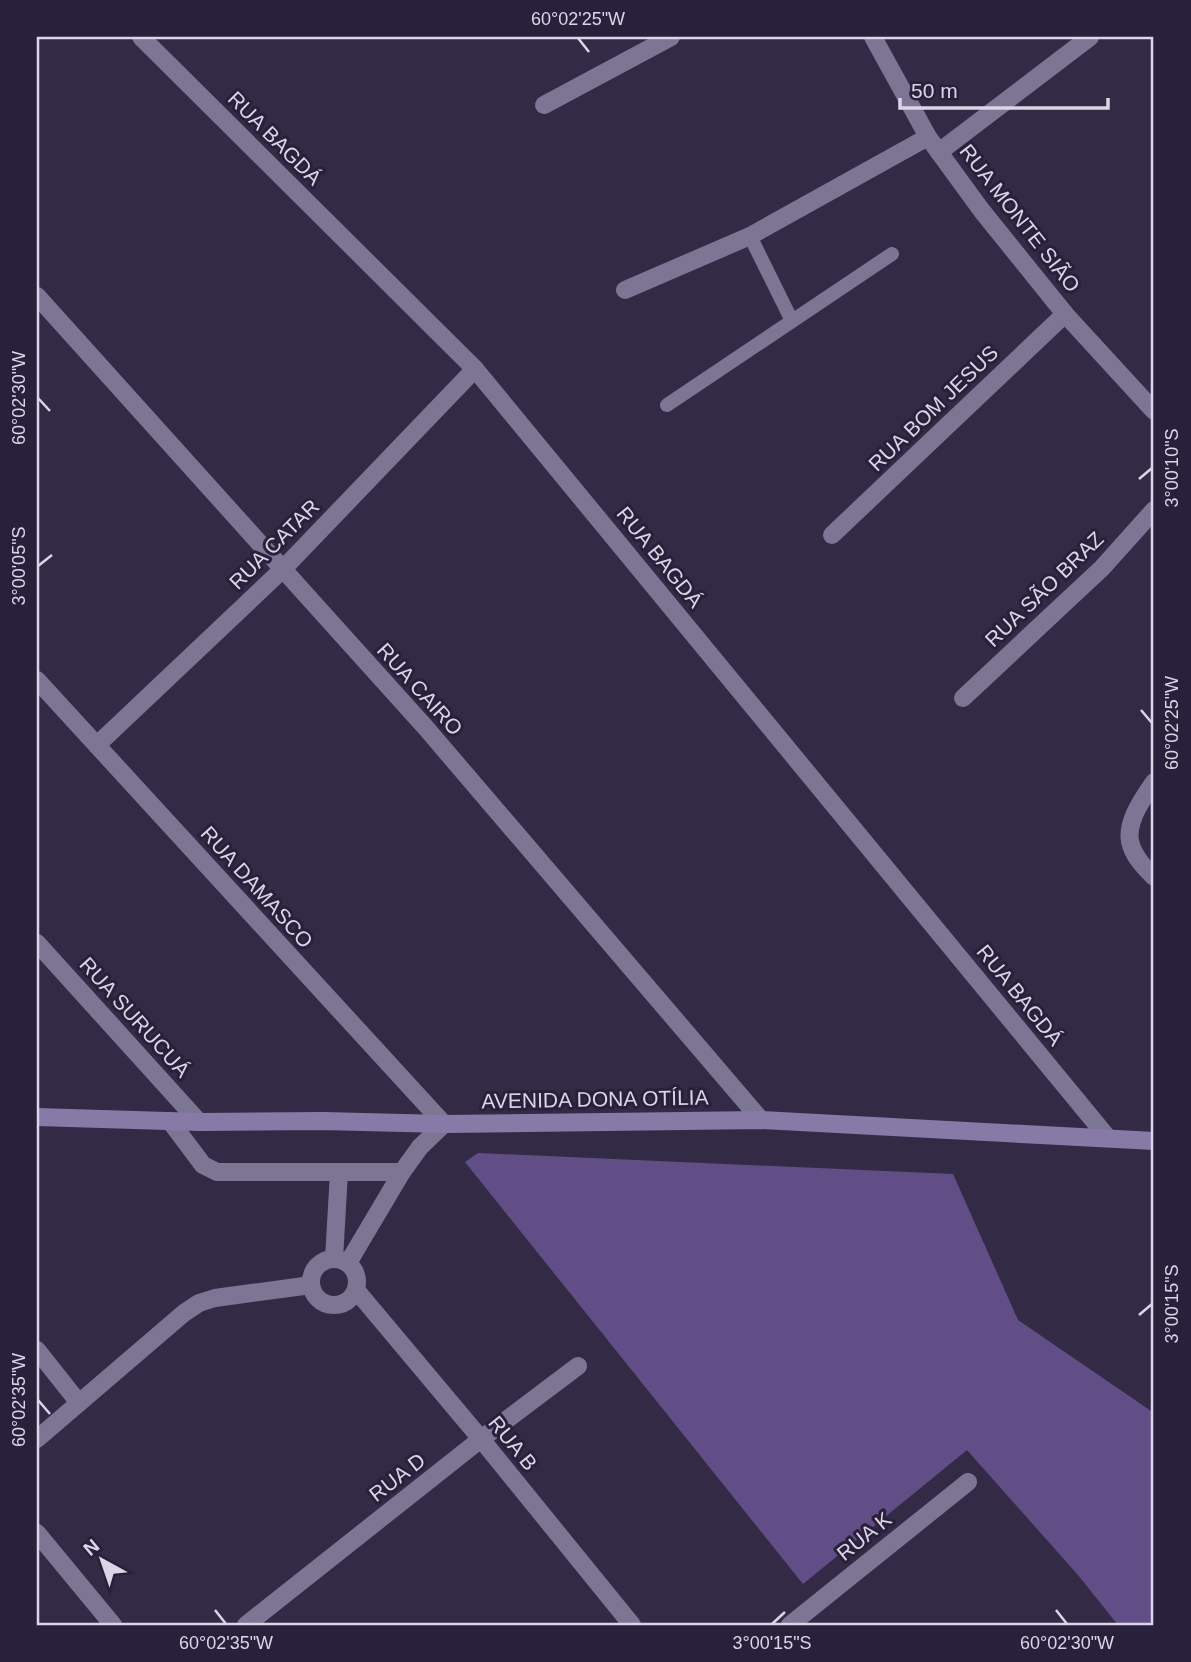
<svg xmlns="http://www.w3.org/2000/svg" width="1191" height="1662" viewBox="0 0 1191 1662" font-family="Helvetica,sans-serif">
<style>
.forest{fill:#614e87}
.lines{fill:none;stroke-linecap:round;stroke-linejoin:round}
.lane{stroke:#7d7594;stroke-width:14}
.street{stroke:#7d7594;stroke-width:18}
.secondary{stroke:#877aa7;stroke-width:18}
.ticks{fill:none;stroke:#dad6e7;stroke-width:2.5}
.labels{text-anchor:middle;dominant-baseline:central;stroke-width:6;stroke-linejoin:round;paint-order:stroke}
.street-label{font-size:21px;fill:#dad6e7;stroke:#29213b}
.neatline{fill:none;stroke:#dad6e7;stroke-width:2.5}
.ticks-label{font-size:18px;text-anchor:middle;fill:#dad6e7}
</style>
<rect width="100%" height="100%" fill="#332b45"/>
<polygon class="forest" points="478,1153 953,1174 1018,1320 1154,1413 1154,1625 1118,1625 1078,1575 967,1450 803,1584 465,1162"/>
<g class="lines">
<g class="lane">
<polyline points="750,236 792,321"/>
<polyline points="667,405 892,254"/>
</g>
<g class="street">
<polyline points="141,37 475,369 1108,1138"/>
<polyline points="873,37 928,137 982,211 1065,314 1154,411"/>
<polyline points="544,105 671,37"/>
<polyline points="939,152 1090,37"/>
<polyline points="625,290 750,236 928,137"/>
<polyline points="37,296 426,728 761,1120"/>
<polyline points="832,535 1065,314"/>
<polyline points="37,680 444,1124 420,1147 402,1172 348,1263"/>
<polyline points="963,698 1102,568 1154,510"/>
<polyline points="97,745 283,569 475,369"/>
<path d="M1154 782C1143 798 1124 824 1131 845 1135 858 1145 868 1154 877"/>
<polyline points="37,943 199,1122"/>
<polyline points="170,1121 203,1165 217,1172 402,1172"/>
<circle cx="334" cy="1282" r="23"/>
<polyline points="334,1259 339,1172"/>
<polyline points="356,1290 481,1439 632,1625"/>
<polyline points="37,1350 79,1403"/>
<polyline points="37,1439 184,1313 199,1303 215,1298 311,1285"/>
<polyline points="37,1533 113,1625"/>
<polyline points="246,1625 481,1439 578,1366"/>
<polyline points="790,1625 968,1482"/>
</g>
<polyline class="secondary" points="37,1117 199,1122 323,1121 444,1124 761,1120 1154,1141"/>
</g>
<path class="ticks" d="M578 38 589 52M38 398 50 411M1139 479 1152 468M38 566 52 555M1141 710 1152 723M1139 1315 1152 1304M38 1400 50 1414M215 1610 226 1624M1056 1610 1067 1624M772 1624 785 1612"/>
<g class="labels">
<g class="street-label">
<text transform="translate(275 138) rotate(45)">RUA BAGDÁ</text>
<text transform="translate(1020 218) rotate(52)">RUA MONTE SIÃO</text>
<text transform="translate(933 408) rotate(-44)">RUA BOM JESUS</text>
<text transform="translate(274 544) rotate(-45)">RUA CATAR</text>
<text transform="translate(660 557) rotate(51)">RUA BAGDÁ</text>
<text transform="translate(1044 589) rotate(-44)">RUA SÃO BRAZ</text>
<text transform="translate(420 689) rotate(48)">RUA CAIRO</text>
<text transform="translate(257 887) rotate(48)">RUA DAMASCO</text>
<text transform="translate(1020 995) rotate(51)">RUA BAGDÁ</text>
<text transform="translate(135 1017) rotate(48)">RUA SURUCUÁ</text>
<text transform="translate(595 1099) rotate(-1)">AVENIDA DONA OTÍLIA</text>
<text transform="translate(513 1443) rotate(51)">RUA B</text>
<text transform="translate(397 1477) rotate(-38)">RUA D</text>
<text transform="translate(864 1536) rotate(-39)">RUA K</text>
</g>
</g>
<rect width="1191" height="1662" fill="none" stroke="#29213b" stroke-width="77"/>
<g transform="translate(102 1560) rotate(320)" stroke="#29213b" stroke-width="5" paint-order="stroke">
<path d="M0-5L12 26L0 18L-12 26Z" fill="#dad6e7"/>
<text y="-10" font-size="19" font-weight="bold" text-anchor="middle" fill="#dad6e7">N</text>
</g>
<path d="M900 98v10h208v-10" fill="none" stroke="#dad6e7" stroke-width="3.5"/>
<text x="911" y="98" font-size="21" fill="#dad6e7" stroke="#29213b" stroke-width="5" paint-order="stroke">50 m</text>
<rect x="38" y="38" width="1114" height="1586" class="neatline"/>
<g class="ticks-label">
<text x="578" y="25">60°02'25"W</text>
<text transform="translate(19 398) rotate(-90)" y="6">60°02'30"W</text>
<text transform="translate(1172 468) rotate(-90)" y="6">3°00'10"S</text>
<text transform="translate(19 566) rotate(-90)" y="6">3°00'05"S</text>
<text transform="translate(1172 723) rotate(-90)" y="6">60°02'25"W</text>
<text transform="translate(1172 1304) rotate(-90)" y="6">3°00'15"S</text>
<text transform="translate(19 1400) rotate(-90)" y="6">60°02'35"W</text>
<text x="226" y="1649">60°02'35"W</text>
<text x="772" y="1649">3°00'15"S</text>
<text x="1067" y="1649">60°02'30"W</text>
</g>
</svg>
